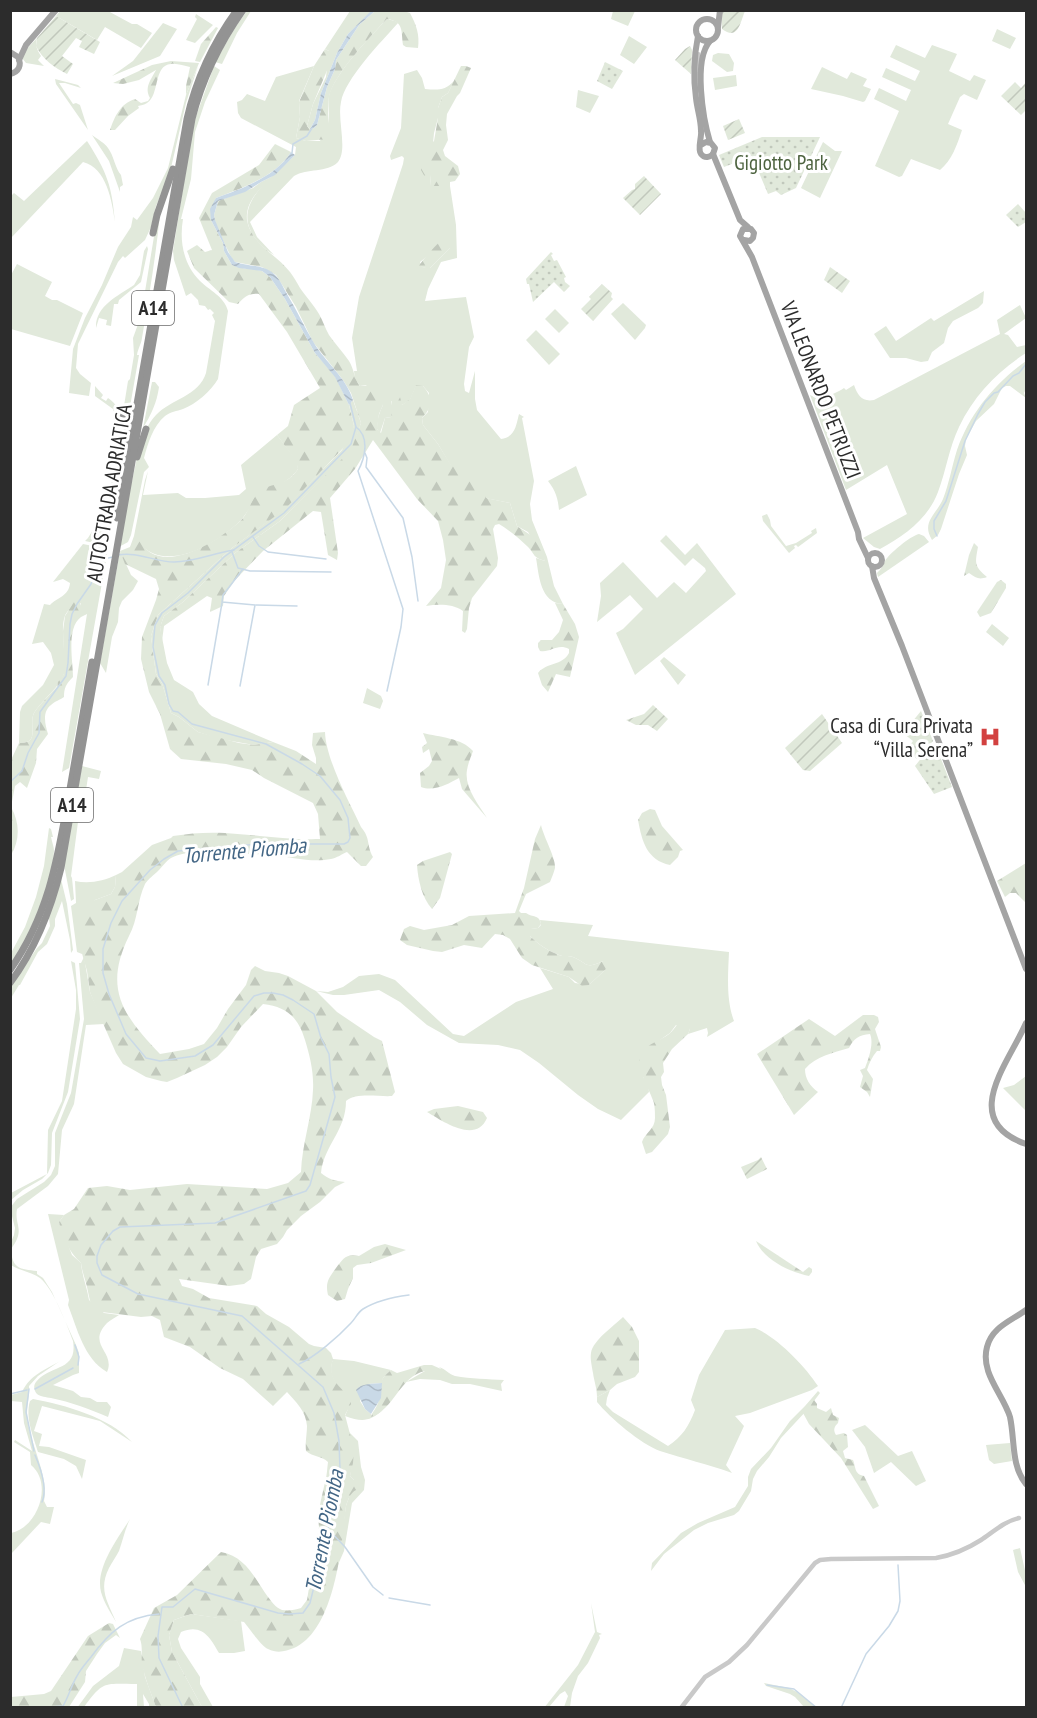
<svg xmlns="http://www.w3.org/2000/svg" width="1037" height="1718" viewBox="0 0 1037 1718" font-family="'PT Sans Narrow',sans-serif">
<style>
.grass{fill:#e1e9db;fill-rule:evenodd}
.forest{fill:url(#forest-firs)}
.park{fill:url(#park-dots)}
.garden{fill:url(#garden-furrows)}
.water{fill:url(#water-waves)}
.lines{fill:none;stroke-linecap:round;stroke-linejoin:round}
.stream{stroke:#c9d9e7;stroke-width:1.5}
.minor{stroke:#c9c9c9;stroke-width:4.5}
.major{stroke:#a4a4a4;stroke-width:6}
.highway{stroke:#939393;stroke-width:7}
.labels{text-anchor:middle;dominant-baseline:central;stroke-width:6;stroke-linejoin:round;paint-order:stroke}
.shield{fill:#fff;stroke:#6b6b6b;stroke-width:1.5}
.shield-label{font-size:20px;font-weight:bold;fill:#2c2c2c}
.park-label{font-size:21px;fill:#4d633f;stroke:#fff}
.street-label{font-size:21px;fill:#2c2c2c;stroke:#fff}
.poi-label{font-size:21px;fill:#2c2c2c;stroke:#fff;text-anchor:end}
.water-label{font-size:22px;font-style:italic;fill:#436685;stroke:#fff}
</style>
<defs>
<pattern id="forest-firs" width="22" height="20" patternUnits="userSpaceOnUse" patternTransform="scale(1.5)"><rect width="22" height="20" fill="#e1e9db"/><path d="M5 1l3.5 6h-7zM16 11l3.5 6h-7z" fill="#c1c8bc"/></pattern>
<pattern id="park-dots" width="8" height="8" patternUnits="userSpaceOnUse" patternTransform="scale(1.5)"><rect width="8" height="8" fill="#e1e9db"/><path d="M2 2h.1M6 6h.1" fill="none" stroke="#c1c8bc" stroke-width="1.8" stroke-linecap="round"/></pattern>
<pattern id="garden-furrows" width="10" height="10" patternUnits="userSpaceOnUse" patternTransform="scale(1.5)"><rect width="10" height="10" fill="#e1e9db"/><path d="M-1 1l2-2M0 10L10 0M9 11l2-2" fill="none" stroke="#c1c8bc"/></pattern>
<pattern id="water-waves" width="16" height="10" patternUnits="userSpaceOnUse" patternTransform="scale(1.5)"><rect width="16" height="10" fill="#c9d9e7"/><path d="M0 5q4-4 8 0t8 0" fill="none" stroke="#adbac6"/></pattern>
</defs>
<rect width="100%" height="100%" fill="#fff"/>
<g class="grass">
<polygon points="60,11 108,11 132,24 137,24 152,33 141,48 105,27 97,40 56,16"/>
<polygon points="247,11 251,11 237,33 222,64 215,62 236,26"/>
<polygon points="350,11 372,11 348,34 337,53 321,93 315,120 310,129 307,126 313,104 326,77 329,51 325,49"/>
<polygon points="613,11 613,10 635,11 628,26 611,19"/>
<polygon points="196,14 213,25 195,43 186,40 197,19 195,17"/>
<path d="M387 19 395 21 398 23C381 42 345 79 341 102 337 120 348 150 338 162 327 173 307 168 294 176L250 222 257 237 274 255C263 248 254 240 249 227 239 197 277 174 295 155L296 147 241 118 238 113 237 102 242 100 247 94 265 101 276 77 314 66 299 101 300 117 296 138 306 141H320C323 135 327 130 328 124 331 116 326 104 330 92 340 68 369 38 387 19Z"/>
<polygon points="163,23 177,29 160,56 112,76 133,61"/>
<polygon points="997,29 1016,38 1010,49 992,41"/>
<polygon points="629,36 647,47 634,64 620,55"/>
<path d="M37 38C35 45 37 50 41 56L38 60 44 66 26 63 22 58 23 53Z"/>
<path d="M896 45 925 58 932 45 957 54 949 71 970 81 974 75 986 80 977 100 964 94 960 97 948 124 962 130C957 145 952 160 940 170L911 159 902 176 899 177 875 166 899 111 874 99 879 88 906 101 911 90 882 77 886 68 915 81 920 71 890 57Z"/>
<polygon points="718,53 729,54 734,63 733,71 727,72 712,61 713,55"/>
<polygon points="198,66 186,103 170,172 156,206 151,227 145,240 125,258 123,256 118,262 78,344 76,368 80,374 91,383 89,396 69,393 73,349 85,318 102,285 118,247 131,227 133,217 137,220 153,198 168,168 186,95"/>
<path d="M214 66 220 70 205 102 195 132 191 179 181 219H183C179 242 184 265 200 281 210 291 224 296 228 311L218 379C211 391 196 404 183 409 177 411 170 412 165 416 153 426 148 443 144 458L149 467 144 472 131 535 128 542 119 547 129 486 132 482C137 460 140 432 156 415 171 399 199 396 206 373L215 321 212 315 214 313 210 309 208 310 205 306 199 305 198 300 191 293 186 296 174 260 173 251 193 125Z"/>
<polygon points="822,67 847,79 851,72 867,79 863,86 871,89 865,101 863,102 843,96 811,89"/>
<path d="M417 70 422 78 425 89C437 90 445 91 454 81L448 93 442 97 438 108V118L434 133 430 174 431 186H450L456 225 457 258 441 262 428 289 425 301 466 297 474 337 469 347 464 384 465 391 469 393 475 371V399L477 410 501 439C515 437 516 426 519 414L524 417 522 418 534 481 530 504 532 520 547 557 554 586 563 604C540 603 539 575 536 558L545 561 528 532 517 526 510 503 485 498 464 474 451 466 438 444 423 425 422 418 428 412 429 393 423 386H416L410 400 402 405 391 401 393 410 391 417 385 418 380 433 377 429C377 420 379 413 383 405L366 385 360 386 355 379 354 371H357L352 338 359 297 403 164 404 158 402 156 391 160 390 156 401 128 404 74ZM450 248 430 268 422 267 420 262 431 253Z"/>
<polygon points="736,75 737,86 715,90 713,78"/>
<polygon points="55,79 78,85 81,88 65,83 59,83 73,104 76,103 80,105 88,130 56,84"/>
<polygon points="578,90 599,96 590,113 576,107"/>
<path d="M92 135C97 139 105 143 108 148 114 156 115 168 121 175L123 185 120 187V192L109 161Z"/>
<path d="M87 141C107 172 112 186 115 222 112 202 107 168 83 162L11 238V196L14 193 24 201Z"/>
<polygon points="823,142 835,151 842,151 820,198 801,188"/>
<path d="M160 214C156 255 149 297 142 338 141 345 138 348 137 355H139L127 424 123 412 128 381 130 379 134 355 133 338 141 316 157 218Z"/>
<path d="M147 246 148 249 141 282 119 300 118 304H114L111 326 106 325 107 320 99 318 96 328C95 306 118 296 134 285L140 275 144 251Z"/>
<polygon points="17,264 52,282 45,296 52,300 57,300 83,313 70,346 11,329 11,275"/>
<polygon points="984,291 983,303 978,308 953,321 948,328 944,343 932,352 928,361 921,362 906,358 890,358 874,334 886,326 896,341 931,318 934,321"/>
<polygon points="623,303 646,325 645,328 635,340 611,314"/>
<path d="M1020 305 1026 318 1004 334 1008 335 1017 347 1026 345V353C998 371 974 395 959 427 949 448 946 471 938 492 928 519 904 536 880 549L874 547 863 538 907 514 887 465 846 490 810 395C820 401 835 394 844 388L846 390 854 385C858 396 862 402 874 400L1000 334 997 320Z"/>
<polygon points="555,309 569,323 559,333 545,319"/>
<polygon points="536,330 560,354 549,365 526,340"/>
<path d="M1026 361V389L1024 393 1026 398 1010 386H1006L1002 388 994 404 976 421 966 439 965 446 967 455 959 474 941 529 938 535 932 540C921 522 936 515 943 499 949 484 952 466 957 450 970 413 995 383 1026 361Z"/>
<path d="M152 382H155L159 387C157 402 151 415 143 428Z"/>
<path d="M95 386 103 395 101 398 106 401 108 398C125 409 127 434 123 452L119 449C121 440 123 427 118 418 116 415 114 413 113 409L95 396Z"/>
<polygon points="353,400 361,423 352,450 280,521 235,553 183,602 164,616 160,627 167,663 174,680 193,692 199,704 212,716 273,742 254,745 220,739 198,732 179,717 171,713 162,683 156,674 153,652 151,636 158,615 232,548 284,509 342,450 354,426 349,405"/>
<path d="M277 435 297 461 298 469C294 475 287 481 280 484 276 486 270 485 267 488 256 494 249 512 240 521 218 543 168 573 141 545L130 547 134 536 145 480 148 471 143 495 178 493 186 498H205L239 495 246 489 241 465Z"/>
<path d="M576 466 587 495 559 510C558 499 556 491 548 481Z"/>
<path d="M105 508H106C107 520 107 531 97 538H88L103 513Z"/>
<polygon points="767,514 770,520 771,526 786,546 796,543 812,533 811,531 816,528 817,533 798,547 796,545 794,546 795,548 789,553 763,521 762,516"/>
<path d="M919 534 924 536 929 542 878 577 877 573C881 569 883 566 885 561 889 554 910 536 919 534Z"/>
<polygon points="666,535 685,555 697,543 736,594 635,675 616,633 623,629 643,609 630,595 597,622 601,596 600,583 623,562 657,598 674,582 686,593 706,571 705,568 693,558 685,566 660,541"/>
<path d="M83 544 108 549 69 768 62 772 87 614 81 617V603C77 605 71 608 68 611 57 622 68 660 64 674 62 679 58 681 57 686 51 693 38 706 34 713 28 725 41 744 19 743L20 712 22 706 43 685 54 665 51 653 43 642 32 644 44 604 50 605C58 597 69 596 70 583L63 579 53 582Z"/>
<polygon points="120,551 131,575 138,581 133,590 122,601 119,608 118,622 112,637 106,673 100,663"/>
<polygon points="992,624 1009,638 1003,646 986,632"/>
<polygon points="664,657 686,675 678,685 660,661"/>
<polygon points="367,688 381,696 383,701 380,709 363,703"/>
<polygon points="82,766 101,771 99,779 88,777 86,790 82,791 71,876 72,878 74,899 71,901 64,865"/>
<path d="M49 828 51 829 53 837H51C52 842 54 847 54 851 52 885 29 936 11 964V953L25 927 36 897 44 866Z"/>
<path d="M116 875 115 887 111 894 95 900 82 940V954L77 952 71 906 76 903 75 881C89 884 104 881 116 875Z"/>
<polygon points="61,879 67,904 73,950 71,953 70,940 62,901 55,919 55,926 47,944 38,952 20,985 19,985 11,998 10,988 37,948 42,943 50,926 49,918"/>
<path d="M540 920 593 925 588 936 729 952C728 975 726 1000 734 1021L707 1037 708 1033 707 1028 688 1034 690 1029 676 1025 670 1033 657 1042 643 1077 648 1084 649 1092 621 1120 598 1109 578 1095 539 1063 520 1050 498 1045 459 1043 427 1025 400 1002 379 990 344 995H333L316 991 328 992 343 987 359 976 379 974 395 980 453 1034 464 1036 516 1002 553 989 540 968 569 977 575 983 589 985 605 970 603 961C584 970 588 963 573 957 568 955 563 957 559 955 548 951 538 944 530 936V929L538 928 541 925Z"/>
<path d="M84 957 90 992 104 1024 86 1025 74 1104 62 1130 58 1174 48 1186 17 1209C14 1226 26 1229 11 1249 12 1269 20 1269 37 1271V1274L43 1278 52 1292 76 1345 79 1353V1373L73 1375 53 1385 73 1391 81 1397 90 1398 97 1402H107L111 1407 108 1417C89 1409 71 1402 51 1398 46 1397 41 1397 37 1394 34 1391 33 1386 36 1382 50 1364 78 1372 73 1341 67 1325 53 1288 40 1278 32 1272 20 1271 11 1265V1242L14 1235 15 1228 10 1208 17 1199 44 1182 51 1175 55 1166V1133L71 1093 84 1019 79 963H81Z"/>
<polygon points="71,961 75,963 80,1019 68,1092 52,1133 51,1165 48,1173 42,1179 23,1190 11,1200 11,1193 47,1174 48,1130 62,1101 76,1009 76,990"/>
<polygon points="1026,1076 1026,1111 1003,1088 1014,1085"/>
<path d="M48 1214 64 1215 59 1222 72 1255 81 1263C82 1276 87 1287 89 1300L104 1313 119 1315C115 1318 110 1320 107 1323 86 1345 116 1352 107 1372 84 1359 77 1328 68 1305L69 1300Z"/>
<path d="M755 1328C777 1337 805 1366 818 1386L812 1390 750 1413 735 1416 744 1426 726 1465 732 1473C708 1464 684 1459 660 1451 641 1444 610 1418 597 1402V1397L610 1390 607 1398 606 1405 613 1412 668 1446C682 1437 689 1426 695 1410L691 1400 699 1375 725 1330Z"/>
<path d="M333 1359 354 1361 391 1370 383 1378 382 1383 368 1384 360 1401 365 1409 371 1414V1417L383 1410C369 1422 362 1422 345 1416L348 1409 349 1395C336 1387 327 1375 333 1359Z"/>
<path d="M60 1361 38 1376 29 1386C30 1399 25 1410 28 1423 32 1447 49 1478 44 1501L47 1507H54L50 1524 41 1522 11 1554V1533C37 1528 54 1484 31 1465L30 1452 14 1442 15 1440 32 1451 24 1423 22 1402 11 1401V1395L22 1392C30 1375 45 1370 60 1361Z"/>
<path d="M439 1367C446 1369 448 1374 455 1376 471 1379 488 1379 504 1380L501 1384 502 1391 470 1384H452L440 1380 420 1379 406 1382 425 1371 441 1369Z"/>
<polygon points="818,1391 820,1393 808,1409 781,1438 769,1457 757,1471 753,1479 751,1491 739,1511 734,1515 708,1523 694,1530 664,1554 651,1571 652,1563 681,1533 698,1523 735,1507 748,1486 748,1477 751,1469 771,1448 790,1421 805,1406"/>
<path d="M33 1399C65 1405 109 1417 132 1442L100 1421 42 1406 34 1431 42 1434 39 1446 49 1447 86 1460 82 1479 76 1466 64 1459 38 1452C33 1436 25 1417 30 1401Z"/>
<polygon points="865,1425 898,1456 912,1451 926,1481 916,1486 891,1462 874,1473 865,1447 852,1430"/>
<path d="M348 1431 358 1441 361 1467 365 1480 364 1490 352 1503 344 1551 337 1567 346 1506C349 1496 353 1490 354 1480L350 1476C353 1456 355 1451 348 1431Z"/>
<polygon points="1010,1443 1012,1461 994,1464 989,1460 986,1445"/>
<path d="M130 1519C125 1529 123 1540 119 1551 116 1557 112 1562 109 1568 98 1590 108 1602 116 1622 111 1613 104 1603 101 1592 95 1568 118 1538 130 1519Z"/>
<polygon points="1020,1548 1026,1575 1026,1587 1018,1572 1013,1550"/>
<polygon points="591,1603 597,1632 602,1634 599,1635 600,1638 588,1663 578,1676 572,1693 570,1707 564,1707 568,1696 565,1691 560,1694 549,1707 544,1708 578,1665 595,1632"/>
<path d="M191 1614 241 1621 245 1651 234 1653H219C210 1637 202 1623 181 1632L178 1639 181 1648 200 1677V1684L213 1707H202L172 1652 169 1635 174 1620Z"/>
<path d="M124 1648 141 1651 145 1677 156 1707H149V1704L143 1694 144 1707H137V1684C104 1684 104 1680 84 1707L77 1708 93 1686 119 1666Z"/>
<polygon points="764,1683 789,1688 797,1692 816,1707 804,1707 795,1697 790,1694 766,1686"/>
</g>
<g class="forest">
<path d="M375 11H404L410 13C416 24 420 35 418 48L406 47 403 45C401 30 404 22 387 19 370 37 334 74 329 97 326 112 331 125 328 139L306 141 296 138 300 117 299 102 314 66 325 49 329 51 331 61 313 104 307 126 310 129 314 128 317 125 327 87 335 69 336 60 359 25Z"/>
<polygon points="216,27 218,28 200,62 195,61 201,44"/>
<path d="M171 61 199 63 186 95V86L190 67C184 66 177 63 171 64 153 65 160 95 147 103 144 105 141 105 138 106L139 108 128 116 115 130H110C115 116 120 104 135 99L141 103 148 101 150 98C144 87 151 80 156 70L139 80 123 84 113 83 152 65Z"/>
<polygon points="461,66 466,66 471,68 460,93 457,96 447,114 446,125 448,140 443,150 445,156 458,166 460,174 455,181 450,182 450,186 431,186 430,175 425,177 421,170 423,158 425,149 434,141 438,118 438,108 442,97 448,93"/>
<path d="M275 144 291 152C277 176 240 189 216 198L211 220 223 243 224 251 232 265 246 269H253L262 271 270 277 285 299 315 353 335 376 349 405 354 426 349 442 285 509 232 548 158 615 151 636 153 652 156 674 162 683 171 713 179 717 198 732 239 743 254 745 273 742 296 751 316 764V758L312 745 313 733 325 732C326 760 349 801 361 827 371 839 366 844 373 857L366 866H361L347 852C342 854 337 858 331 859 312 863 291 857 272 855 253 854 235 853 216 853 202 852 184 851 171 858 166 861 162 867 158 871 154 875 148 879 145 884 137 901 138 920 129 936 103 989 123 1015 160 1054L189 1049 204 1044 217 1028 228 1009 246 985 251 970 255 966 265 971 279 973 288 976 316 991 337 1012 374 1037 382 1041 395 1092 392 1096C379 1097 356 1092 346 1101 346 1131 324 1145 321 1173 328 1179 335 1181 345 1182L335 1187 320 1202 301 1216 287 1230 283 1237 277 1244 261 1249 256 1257 251 1279 244 1284 229 1286 179 1279 182 1286 193 1289 209 1298 257 1306 266 1314 289 1327 309 1344 314 1346 326 1348 331 1353 333 1359C328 1375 336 1387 349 1394L351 1404 345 1415 354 1449 353 1463 350 1476 358 1484 356 1490C350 1493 348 1500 346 1506 342 1545 335 1630 294 1648 286 1651 278 1654 268 1649 261 1646 250 1629 244 1622L191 1614 174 1620 169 1635 172 1652 202 1707H156C151 1693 145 1679 142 1664 141 1655 143 1647 140 1639L154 1608 177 1595 221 1552C246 1557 254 1577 268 1597 272 1602 275 1607 282 1610 288 1611 295 1610 301 1608L307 1600 319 1527C317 1512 322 1497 325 1482 327 1476 327 1469 328 1462 322 1456 313 1457 306 1451 305 1442 307 1434 307 1426 306 1411 296 1402 287 1392L273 1406 243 1379 220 1368 190 1347 164 1337 160 1320 152 1316 141 1317 94 1311C90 1303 89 1296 87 1287 85 1278 82 1272 81 1263 69 1252 63 1238 59 1222L64 1215 74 1209 88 1188 107 1186 130 1190 187 1184 267 1189 288 1183 301 1172C302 1144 312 1117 313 1090 314 1073 310 1056 305 1040 298 1017 287 1007 263 1004L241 1027 227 1047 217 1057 205 1065 177 1078 167 1082 161 1081 146 1077 123 1064 116 1053 95 1005 90 992 87 971 81 950 82 940 80 925 84 912 95 900 111 894 115 887 116 875 122 872 152 845 171 838 173 836C191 833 208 832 225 833 257 835 288 840 320 839L318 814 313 803 264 778 252 770 226 764 181 759 170 749 160 714 149 692 141 659 142 637 156 600 159 589 156 579 125 564 120 551 130 547 138 537C156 580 216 543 239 522 249 514 250 500 259 492 273 481 286 487 298 469L296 461 277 435 288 426 294 405 320 388 287 332 259 294C249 293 244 297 238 304L229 302 194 268 187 251 197 245 205 252 212 250 199 218 212 193 259 165Z"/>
<path d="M275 175C262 187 245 200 247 220 251 244 276 254 290 272 294 277 297 283 300 288 306 297 314 305 319 314 323 321 325 328 329 335 335 344 343 352 349 361 354 369 354 378 360 386L374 385 381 392 383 405 379 414 377 429 381 433 385 418 391 417C393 408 390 402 393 393H399L402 405 410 399 416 385 423 386C433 397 433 407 422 418L423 425 438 444 451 465 485 486 486 498 510 503 517 526 538 540 545 561C532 557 536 555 527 546 519 538 509 530 499 524L495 525 493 529 498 558 497 566 472 598 469 608 467 629 465 633 462 631 463 611C453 604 439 604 426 606L441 588 446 560 443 540 438 521 417 499 373 440 355 469 330 498 338 553 337 560 328 555 321 512 313 511 263 551 235 580 224 596 223 606 210 612 212 598 207 596 164 626 162 641 160 627 164 616 183 602 235 553 280 521 351 450 361 423 351 393 343 380 313 342 296 307 276 275 262 267 235 262 232 259 216 226 214 215 218 201 253 188 261 182Z"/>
<path d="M446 237H449L452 240 450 248 430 268H426L419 266C422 260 440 240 446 237Z"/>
<path d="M119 449 123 452 108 546 85 541 88 538C107 541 107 523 106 508Z"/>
<path d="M974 543 978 547C975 563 974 566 987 577 979 580 976 578 969 573L964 576 969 555Z"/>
<polygon points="1001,580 1006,584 1006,588 991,613 980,617 977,612 997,582"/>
<path d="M76 599H79L82 609 81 617C66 628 73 661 73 677 66 684 64 688 64 697 60 700 55 701 51 705 42 712 45 724 48 734L37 749 36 763 27 788 20 782 15 786 11 807C20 823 20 840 11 855V760L19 743C41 744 28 725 34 713 38 706 51 693 57 687L58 682 64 674 63 631 65 616Z"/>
<path d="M555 603 563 604 575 624 579 637 570 677 556 674 548 692 542 685 538 673C547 662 562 666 569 653V649C557 643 551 653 540 651L538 647V643L541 640H552L559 632 563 620Z"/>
<path d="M423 733C439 737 462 738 473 751 471 757 468 763 467 770 464 787 478 804 487 818L462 789 459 778C448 784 434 792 421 787L420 773 429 766 432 761 429 749 423 753 422 747 427 743Z"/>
<path d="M650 809 655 810 662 826 683 850 680 851 678 857 670 865C647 860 642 842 638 820L642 813Z"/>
<path d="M541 825C544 838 556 858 555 868 554 872 552 877 550 882L526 894 519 911 521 913H526C533 918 539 914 541 924L538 928 531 929 530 936C538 944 548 951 559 955 563 957 568 955 573 957 588 963 584 970 603 961L609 963 605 970 589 985 582 986 569 977 532 965 522 958 510 939 503 935 495 934 482 948 464 945 442 952 433 951 407 945 400 940 404 929 410 926 424 930 452 925 469 916 515 913 524 888 535 839Z"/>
<path d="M450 852 452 854 440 898 432 909C422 898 418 880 417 865L423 861Z"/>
<polygon points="1026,863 1026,903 1016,893 1010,893 1005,897 997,881"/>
<path d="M863 1015H874L878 1017 879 1022 875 1029 881 1047 880 1051H877C872 1057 869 1063 867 1070L873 1079 870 1097 867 1092 860 1087 863 1076 860 1070 865 1068C869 1058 874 1043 870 1034 859 1035 854 1038 849 1048 833 1053 816 1056 805 1069 805 1079 810 1086 818 1092L794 1115 757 1054 809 1019 835 1036Z"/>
<path d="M681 1019 687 1024 690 1029 688 1034 672 1049 663 1063 664 1072 661 1077 662 1085 666 1095 670 1127 668 1134 652 1152 646 1154 642 1142C645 1133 655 1129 655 1118 655 1113 655 1105 653 1100 649 1089 633 1062 642 1052 648 1044 661 1040 669 1034 674 1030 677 1024 681 1019Z"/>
<path d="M458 1106 483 1112 487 1118C476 1144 444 1122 427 1112L434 1109Z"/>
<path d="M756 1241 803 1272 809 1267 812 1269V1272L809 1276C790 1272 764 1260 756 1241Z"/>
<path d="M385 1244 406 1250 371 1263 357 1265 353 1268V1278L348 1289 345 1299 337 1301 328 1295C325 1282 329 1278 336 1268 343 1259 346 1253 359 1256L374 1247Z"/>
<path d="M623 1317 632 1327 639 1341V1372L635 1377 617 1384 610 1390 597 1397C597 1388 594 1381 593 1373 592 1367 590 1359 591 1353 593 1340 614 1326 623 1317Z"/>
<path d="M424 1365H432L441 1369 439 1374C435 1373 429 1371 425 1371 400 1376 394 1410 371 1417 372 1412 376 1409 378 1403 382 1395 379 1384 383 1378 385 1375 388 1373 391 1370L397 1373Z"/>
<path d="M814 1400 817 1404V1408L826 1412 831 1408 833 1415 839 1418 838 1423C834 1427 833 1430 836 1435L844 1433 847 1435 848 1447 843 1451 845 1458 853 1460C856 1467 854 1474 864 1476L879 1506 873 1509 841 1458 809 1424 803 1413Z"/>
<polygon points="109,1623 113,1624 120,1638 116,1635 105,1643 97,1654 86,1671 85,1682 69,1707 11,1707 11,1697 44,1694 51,1691 88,1636"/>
</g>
<g class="park">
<polygon points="605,62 623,71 612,89 597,81"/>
<polygon points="762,137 820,137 796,188 781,195 776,191 768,194 752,156 724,167 719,155"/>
<polygon points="1018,204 1026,213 1026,222 1018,227 1006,215"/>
<polygon points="551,252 553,254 551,255 554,261 557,260 566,277 564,278 565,282 570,286 564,292 554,282 533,302 529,284 527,284 526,279"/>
<polygon points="921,711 933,741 917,759 906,750 913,741 903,733"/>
<polygon points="936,746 952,787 934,794 915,766 927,751 929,753"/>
</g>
<g class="garden">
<path d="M721 11H745C740 23 738 41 722 29Z"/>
<path d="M56 16 100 42 94 54 79 47 82 41 76 38 62 56 73 64 67 74C55 68 42 59 36 46L37 38Z"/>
<polygon points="690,46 692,50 691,74 675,60 685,49"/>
<polygon points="1015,82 1021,88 1026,82 1025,105 1026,110 1021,115 1001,96"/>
<polygon points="739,119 745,133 728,140 723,126"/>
<polygon points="644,176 661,194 640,215 623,198 632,190 635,189 635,184"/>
<polygon points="830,267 850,281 842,293 824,280"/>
<polygon points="602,284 612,293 611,297 613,299 593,321 581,309 591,299 589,297"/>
<polygon points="653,705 668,719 657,731 648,725 636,725 626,720 644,714"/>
<polygon points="822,714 842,743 810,771 803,770 785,748"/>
<polygon points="761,1157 767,1169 747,1179 741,1167 758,1160"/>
</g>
<g class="water">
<polygon points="372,10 375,11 359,25 336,60 335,69 327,87 317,125 314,128 310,129 315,120 321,93 337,53 348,34"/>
<path d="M291 152 295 155 275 175 261 182 245 192 218 201 214 215 215 220 228 252 235 262C249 267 263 264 274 274 280 279 283 287 287 294 297 310 304 327 314 343 326 363 346 377 353 400L349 405 335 377 315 353 285 299 270 277 262 271 239 268 232 265 224 251 223 243 211 220 210 209 216 198C241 189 277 176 291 152Z"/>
<path d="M382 1383 381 1398 371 1414 365 1409 356 1390C361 1383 373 1384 382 1383Z"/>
</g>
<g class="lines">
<g class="stream">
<polyline points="292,153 293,144 307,136 312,128"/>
<path d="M356 427C370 437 365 458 358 471L403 609 401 627 387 691"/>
<polyline points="365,453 367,458 366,467 403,518 412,557 418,601"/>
<polyline points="937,536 934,529 934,521 946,501 965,441 978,414 985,402 994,393 998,392 1013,376 1019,373 1026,364"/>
<polyline points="253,537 259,546 268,552 326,559"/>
<polyline points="232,552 238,568 250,571 331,572"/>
<path d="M118 555C136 551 156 562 174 562 194 562 214 553 234 550"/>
<polyline points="256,605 297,606"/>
<polyline points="208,685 222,603"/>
<polyline points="240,686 255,605 222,602 223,595 243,569"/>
<polyline points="10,782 22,771 28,753 39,733 40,712 66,676 68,663 70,624 72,614 77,604 91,584 100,563 103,559 113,557"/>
<polyline points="75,1345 79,1357 78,1365"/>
<path d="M299 1364C315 1357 338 1337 351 1323 355 1319 358 1312 363 1309 376 1301 394 1297 409 1295"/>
<polyline points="29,1389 26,1412 34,1451"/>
<polyline points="35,1389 73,1368"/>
<polyline points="10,1394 27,1390"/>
<path d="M35 1455C41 1469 48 1488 42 1502"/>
<polyline points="328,1529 345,1547 373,1587 383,1595"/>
<polyline points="389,1598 430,1605"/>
<polyline points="767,1685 794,1689 817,1708"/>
<path d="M40 1708 63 1706C69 1696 71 1686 77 1676 80 1670 86 1663 91 1657 110 1631 126 1617 159 1614"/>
<polyline points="183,1708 159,1658 158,1636 162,1607 173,1607 195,1589 278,1613 289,1614 303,1613 310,1603 335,1500 340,1470 339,1441 334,1413 323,1387 242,1316 138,1294 102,1275 97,1263 97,1256 101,1245 113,1231 120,1227 215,1223 306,1191 310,1185 335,1097 331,1077 329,1054 321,1038 314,1014 293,1000 283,995 273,993 264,993 254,996 213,1045 195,1056 160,1061 146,1058 126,1034 109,994 103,973 103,949 111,923 122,901 150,870 164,859 178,851 260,844 344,844 348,842 350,838 348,818 340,800 320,776 302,764 266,744 192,724 178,712 173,711 169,704 165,685 159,676 153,647 155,625 162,613 188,593 224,557 284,513 351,444 356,427 350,403"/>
<polyline points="841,1708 866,1654 889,1626 898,1611 900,1601 898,1565"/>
</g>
<g class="minor">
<polyline points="698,54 698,82 700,91"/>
<path d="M681 1708 705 1677 729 1662 747 1645 815 1563 820 1560 831 1559 936 1558C953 1555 967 1549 981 1540 993 1532 1005 1521 1019 1518"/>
</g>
<g class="major">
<circle cx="707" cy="30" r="11"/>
<polyline points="718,27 720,10"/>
<path d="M698 36C694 56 693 77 696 98 697 109 701 119 701 131 702 137 697 149 701 154 705 159 710 157 713 154L715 148 711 143 706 142 701 145"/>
<path d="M10 52 18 57C22 65 19 72 10 74"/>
<polyline points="19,60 26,45 56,10"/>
<path d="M710 142C703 119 693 60 710 41"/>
<polyline points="713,154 740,220 748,227"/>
<polyline points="744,240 750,241 753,238 754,233 751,229 743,229 740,236 752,257 858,532 859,539 868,558"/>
<circle cx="875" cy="560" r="7"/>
<polyline points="872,566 874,578 902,646 1026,969"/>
<path d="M1026 1023C1009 1063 958 1120 1026 1144"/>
<path d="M1026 1310C1011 1321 992 1327 987 1347 980 1373 1003 1394 1010 1417 1015 1440 1011 1466 1026 1484"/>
</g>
<g class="highway">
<polyline points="153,233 157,215 173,169"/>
<polyline points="122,410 127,428 127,440"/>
<polyline points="137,457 146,429"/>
<path d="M117 518 187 119C196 79 213 43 237 10"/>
<path d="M10 970C50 913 58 856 70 789 77 747 85 704 92 662"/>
<path d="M10 983C36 948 51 910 61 868L192 119C202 79 219 44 243 10"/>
</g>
</g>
<defs>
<symbol id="hospital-bare" viewBox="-9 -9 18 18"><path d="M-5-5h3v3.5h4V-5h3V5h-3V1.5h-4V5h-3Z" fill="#d24140" stroke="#fff" stroke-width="2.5" paint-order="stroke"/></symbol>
</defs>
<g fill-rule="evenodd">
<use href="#hospital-bare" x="975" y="722" width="30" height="30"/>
</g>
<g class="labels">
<g class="shield">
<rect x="132" y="291" width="42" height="34" rx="4.5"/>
<rect x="51" y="788" width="42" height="34" rx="4.5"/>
</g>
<g class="shield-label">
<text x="153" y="308">A14</text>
<text x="72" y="805">A14</text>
</g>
<g class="park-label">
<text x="781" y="162">Gigiotto Park</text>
</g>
<g class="street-label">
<text transform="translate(821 390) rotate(69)">VIA LEONARDO PETRUZZI</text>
<text transform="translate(109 493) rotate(-80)">AUTOSTRADA ADRIATICA</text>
</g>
<g class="poi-label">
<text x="973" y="725">Casa di Cura Privata<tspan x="973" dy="24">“Villa Serena”</tspan></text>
</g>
<g class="water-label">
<text transform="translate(244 850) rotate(-5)">Torrente Piomba</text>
<text transform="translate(324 1531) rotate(-79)">Torrente Piomba</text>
</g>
</g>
<rect width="1037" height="1718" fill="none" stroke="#2c2c2c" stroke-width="24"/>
</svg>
